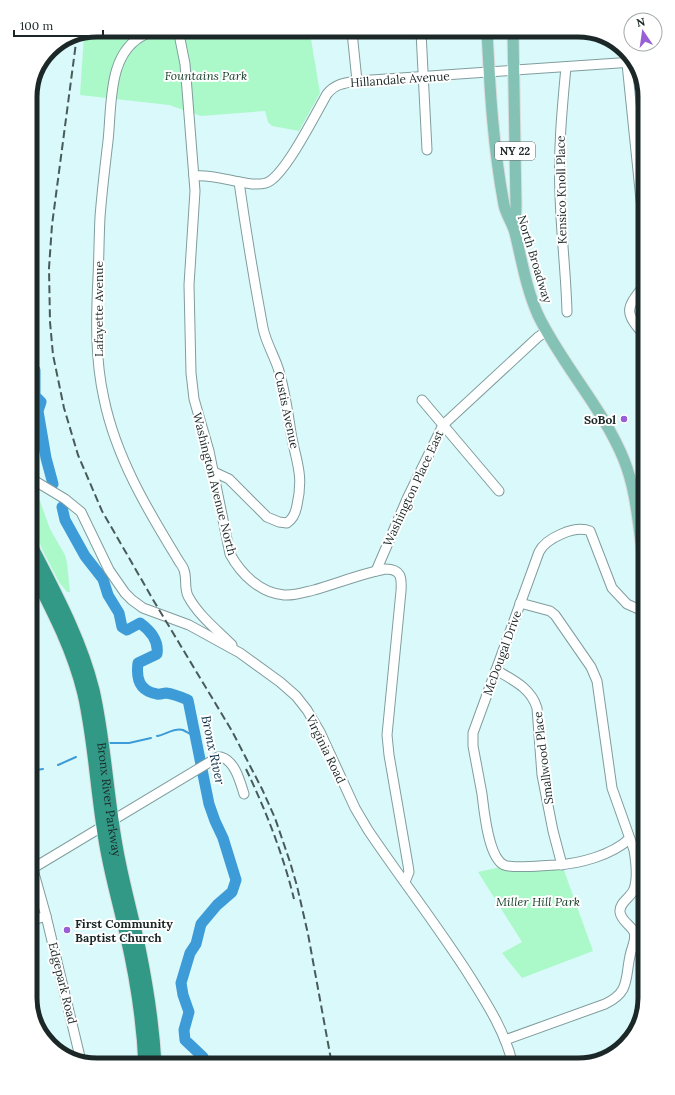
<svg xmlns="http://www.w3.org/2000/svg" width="675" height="1095" viewBox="0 0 675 1095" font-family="Lora,serif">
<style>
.green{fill:#abf9c9}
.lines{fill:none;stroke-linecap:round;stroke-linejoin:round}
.stream{stroke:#3d9bd7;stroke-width:2}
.river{stroke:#3d9bd7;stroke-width:11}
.minor-casing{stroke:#809d9e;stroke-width:11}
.major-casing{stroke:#dbdddd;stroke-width:13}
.highway-casing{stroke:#dbdddd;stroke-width:15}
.minor{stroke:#fff;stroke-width:9}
.major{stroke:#84c2b6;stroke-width:11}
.highway{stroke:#329986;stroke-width:13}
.rail{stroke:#495a5a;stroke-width:2;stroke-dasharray:8 4;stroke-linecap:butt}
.poi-dot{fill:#975ed6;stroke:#fff;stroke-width:1.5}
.labels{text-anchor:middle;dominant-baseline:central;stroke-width:4;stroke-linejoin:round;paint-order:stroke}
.shield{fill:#fff;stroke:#606868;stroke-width:1}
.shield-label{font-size:11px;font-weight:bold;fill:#1c2828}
.park-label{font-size:12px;font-style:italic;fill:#123c25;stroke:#fff}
.street-label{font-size:12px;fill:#1c2828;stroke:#fff}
.poi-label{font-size:12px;font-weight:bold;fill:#1c2828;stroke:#fff;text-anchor:end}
.water-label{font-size:13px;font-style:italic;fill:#052e46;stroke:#fff}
.rim{fill:none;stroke:#1c2828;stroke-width:5}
</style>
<rect width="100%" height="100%" fill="#daf9fa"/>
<g class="green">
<polygon points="310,33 320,93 299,131 272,126 268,122 265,111 201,116 169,105 80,95 84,35"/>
<polygon points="30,486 36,490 50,529 65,555 67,563 70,592 67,592 59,582 42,549 30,520"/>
<polygon points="562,865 593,951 522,978 502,953 522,942 478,872 505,866"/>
</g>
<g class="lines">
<g class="stream">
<path d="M157 736C165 735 175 727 183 730 187 732 191 735 195 736"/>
<polyline points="109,743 129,743 151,738"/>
<polyline points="58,765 76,757"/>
<polyline points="30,771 43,769"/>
</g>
<g class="river">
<polyline points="30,367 35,370 35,396 41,402 38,411 46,458 53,484"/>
<path d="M62 507 65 520 85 556 103 579 108 595 119 613 122 627 127 630 140 623C151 631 159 641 157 654L138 663C136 678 139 691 157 694 160 695 163 693 166 693 174 694 181 697 188 700L209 804 215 821 223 838 236 880 232 892 217 905 201 924 196 944 190 953 181 983 183 995 189 1012 184 1030 185 1040 203 1057 205 1065"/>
</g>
<defs>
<g id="minor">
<polyline points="352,32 357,81"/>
<polyline points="421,32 427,150"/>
<path d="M146 34C107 51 112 105 108 141 105 166 102 191 100 217 99 237 99 257 98 277 96 318 95 359 104 399 116 457 147 509 177 558 179 562 183 566 184 570 187 578 184 588 188 596 198 615 217 630 232 645"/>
<path d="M179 34 185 64 195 191 189 285 191 373 194 399 209 451 230 554C241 574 260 593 284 595 294 596 305 592 314 590 338 583 361 574 385 569 401 569 402 577 401 591L387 735 389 755 408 865 409 872 405 882"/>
<polyline points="626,54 641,200 645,222"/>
<path d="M566 67C562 109 558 152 560 194 561 234 566 273 567 312"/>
<path d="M194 176C213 174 232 182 252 184 257 184 265 185 270 181 288 169 315 115 327 94 335 84 344 83 357 81L633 62"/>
<path d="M645 336C623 311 626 309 645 284"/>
<polyline points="422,400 499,491"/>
<path d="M214 472 229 479 267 517 279 522 287 523C293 519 296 511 297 505 304 474 296 462 291 433 288 412 285 392 279 371 275 357 266 343 263 328 254 280 246 231 239 182"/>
<path d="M30 478 65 499 81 512 109 570 125 593 132 600 143 608 189 625 240 653 280 682 296 696 307 710 320 732 355 808 368 830C401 879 437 925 469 975 487 1004 505 1031 513 1065"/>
<polyline points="376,571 407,499 443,425 538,337 547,331"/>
<path d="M496 670C513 680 531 688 537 708L542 775 553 831 562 865"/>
<path d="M629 839C612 855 579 864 556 865 545 865 513 869 504 865 488 857 484 810 482 794 479 778 476 762 473 746V733L539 552C546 538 575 525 590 531L612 588 627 604 645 612"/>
<polyline points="30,859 46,916 81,1061"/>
<path d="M30 870 218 757H221C235 761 240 781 244 794"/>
<polyline points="30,921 46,916"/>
<polyline points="635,938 645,934"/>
<path d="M505 1040 605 1004C630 992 625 979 630 956 631 948 637 940 634 932 631 925 621 921 620 912 619 902 631 898 634 889 638 878 636 862 634 850L612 788 597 681 591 667 555 615 550 611 520 603"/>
</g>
<g id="major">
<path d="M487 31C490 91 493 146 504 205 506 215 513 224 515 233 522 261 526 288 538 315 562 365 603 408 624 460 638 495 638 531 645 567"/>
<polyline points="513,31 516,206 515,228"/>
</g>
<g id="highway">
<path id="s1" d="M30 544C54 591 80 638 93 690 105 743 107 798 117 851 123 884 132 916 139 948 147 987 153 1026 155 1065"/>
<path d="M30 566C51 607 73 648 84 694 96 747 97 803 108 856 113 882 120 907 126 933 136 976 143 1020 145 1065"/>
</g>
</defs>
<use href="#minor" class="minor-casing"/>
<use href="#major" class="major-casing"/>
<use href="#highway" class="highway-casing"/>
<use href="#minor" class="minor"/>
<use href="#major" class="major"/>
<use href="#highway" class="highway"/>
<g class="rail">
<polyline points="77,35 52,225 49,268 50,322 53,355 64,408 78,455 102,511 155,603 232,731 262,789 275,818 290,862 297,886 308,934 332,1065"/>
<path d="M246 769C266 811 283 854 294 899"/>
</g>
</g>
<g class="poi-dot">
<circle cx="624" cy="419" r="4"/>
<circle cx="67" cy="930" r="4"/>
</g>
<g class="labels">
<rect class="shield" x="495" y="142" width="40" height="18" rx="3"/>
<g class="shield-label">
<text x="515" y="151">NY 22</text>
</g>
<g class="park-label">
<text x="206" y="75">Fountains Park</text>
<text x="538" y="901">Miller Hill Park</text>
</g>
<g class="street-label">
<text transform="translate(400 79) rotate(-4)">Hillandale Avenue</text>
<text transform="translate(561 190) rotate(-91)">Kensico Knoll Place</text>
<text transform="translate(535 259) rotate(73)">North Broadway</text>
<text transform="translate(98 309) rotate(-90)">Lafayette Avenue</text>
<text transform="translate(287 410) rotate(78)">Custis Avenue</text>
<text transform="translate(215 484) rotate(76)">Washington Avenue North</text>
<text transform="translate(413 488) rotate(-65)">Washington Place East</text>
<text transform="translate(502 653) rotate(-70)">McDougal Drive</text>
<text transform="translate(326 749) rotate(64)">Virginia Road</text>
<text transform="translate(543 758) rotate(-97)">Smallwood Place</text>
<text stroke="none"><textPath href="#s1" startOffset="270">Bronx River Parkway</textPath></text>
<text transform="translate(63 983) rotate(76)">Edgepark Road</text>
</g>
<g class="poi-label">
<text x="616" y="419">SoBol</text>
<text x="75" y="923" text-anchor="start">First Community<tspan x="75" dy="14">Baptist Church</tspan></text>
</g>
<g class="water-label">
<text transform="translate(213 750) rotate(78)">Bronx River</text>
</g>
</g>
<path d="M0 0H675V1095H0ZM97 37H578A60 60 0 0 1 638 97V998A60 60 0 0 1 578 1058H97A60 60 0 0 1 37 998V97A60 60 0 0 1 97 37Z" fill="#fff" fill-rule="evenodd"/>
<path class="rim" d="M97 37H578A60 60 0 0 1 638 97V998A60 60 0 0 1 578 1058H97A60 60 0 0 1 37 998V97A60 60 0 0 1 97 37Z"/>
<g transform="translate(643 32) rotate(347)"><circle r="19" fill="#ffffff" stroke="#a4a9a9"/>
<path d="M0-3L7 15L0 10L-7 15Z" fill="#975ed6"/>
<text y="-6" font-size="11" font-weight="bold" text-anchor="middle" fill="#1c2828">N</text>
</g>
<path d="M14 30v6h89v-6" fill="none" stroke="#1c2828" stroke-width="2"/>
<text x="20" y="30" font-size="12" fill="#1c2828" stroke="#ffffff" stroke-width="3" paint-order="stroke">100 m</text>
</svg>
